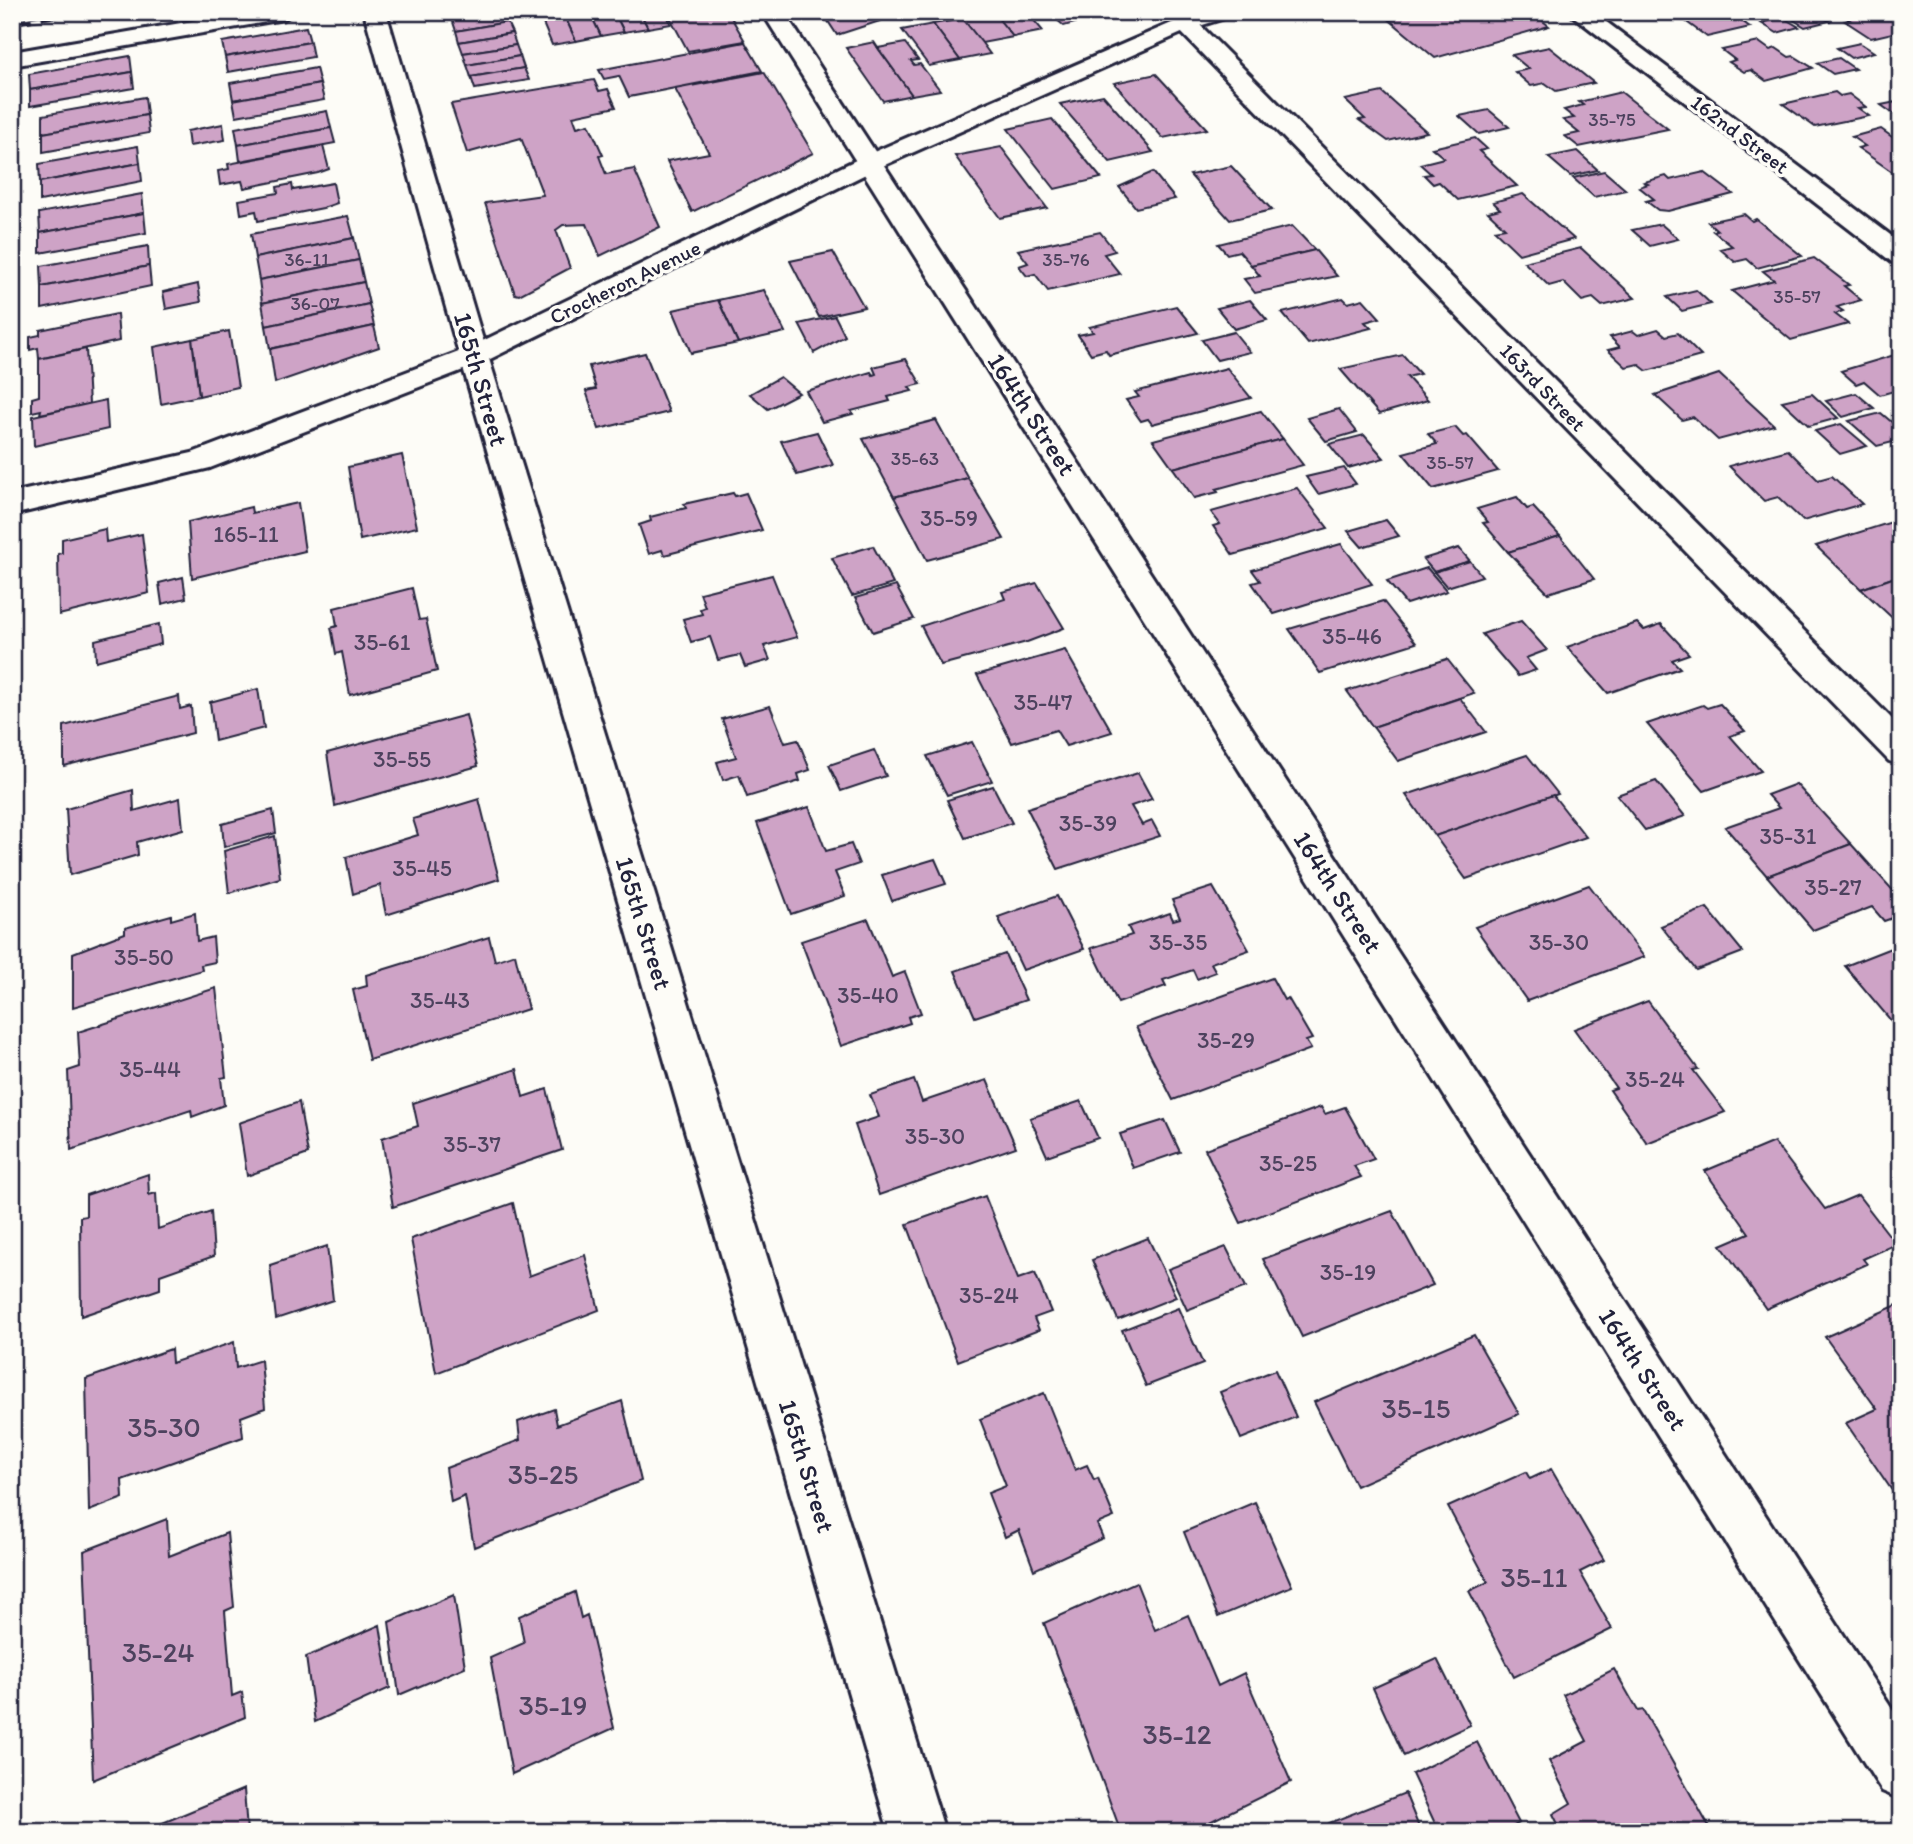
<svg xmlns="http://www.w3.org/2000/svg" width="1913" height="1844" viewBox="0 0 1913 1844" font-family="Itim,sans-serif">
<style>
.building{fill:#cea3c6;stroke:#22223b;stroke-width:2}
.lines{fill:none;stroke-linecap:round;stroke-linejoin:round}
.street-casing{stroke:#22223b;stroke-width:6}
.secondary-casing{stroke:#22223b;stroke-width:6}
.street{fill:#fdfcf7;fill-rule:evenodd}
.secondary{fill:#fdfcf7;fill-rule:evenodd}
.rail-casing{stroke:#22223b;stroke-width:5}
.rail{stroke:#fdfcf7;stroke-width:3.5;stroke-dasharray:10;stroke-linecap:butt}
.labels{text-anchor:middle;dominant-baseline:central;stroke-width:7;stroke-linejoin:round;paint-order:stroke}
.far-number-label{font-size:19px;fill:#4d425e}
.far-street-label{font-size:21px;fill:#22223b;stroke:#fdfcf7}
.number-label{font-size:23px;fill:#4d425e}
.street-label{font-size:26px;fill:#22223b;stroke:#fdfcf7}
.near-number-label{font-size:28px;fill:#4d425e}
</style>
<rect width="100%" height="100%" fill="#fdfcf7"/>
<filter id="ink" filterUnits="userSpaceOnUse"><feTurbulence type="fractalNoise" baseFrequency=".0143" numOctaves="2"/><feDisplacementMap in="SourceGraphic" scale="14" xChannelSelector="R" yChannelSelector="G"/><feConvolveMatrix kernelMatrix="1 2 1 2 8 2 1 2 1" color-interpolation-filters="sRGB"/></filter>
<g filter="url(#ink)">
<g class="building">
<polygon points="504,12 507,22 456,31 452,19"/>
<polygon points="614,12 640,12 648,28 624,32"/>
<polygon points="614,12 624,32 601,36 590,13"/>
<polygon points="640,12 665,12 671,24 648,28"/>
<polygon points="667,12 728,12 745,41 688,51"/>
<polygon points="822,12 881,12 886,19 837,35"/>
<polygon points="993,12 1027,12 1043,31 1013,37"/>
<polygon points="993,12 1013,37 982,43 958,13"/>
<polygon points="1048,12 1114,12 1064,26"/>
<polygon points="1380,12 1532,12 1549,26 1435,58"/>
<polygon points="1673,12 1729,12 1750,27 1707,37"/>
<polygon points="1797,12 1814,12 1829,21 1805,27 1786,15"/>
<polygon points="1838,12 1901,12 1901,31 1871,38 1845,21 1850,20"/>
<polygon points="590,13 601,36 576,41 565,17"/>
<polygon points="565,17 576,41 552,45 542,21"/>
<polygon points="1782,17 1799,27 1777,33 1761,23"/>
<polygon points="963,19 982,43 990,54 960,60 933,24"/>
<polygon points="507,22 512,33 459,42 456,31"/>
<polygon points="933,24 960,60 929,66 902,30"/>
<polygon points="306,27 310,42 225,57 222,42"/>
<polygon points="512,33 516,45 463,53 459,42"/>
<polygon points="310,42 313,57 228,72 225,57"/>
<polygon points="745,42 762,71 629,97 619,76 604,79 599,70"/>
<polygon points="874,42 878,48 912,95 883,101 846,48"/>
<polygon points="1759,42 1770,50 1776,48 1789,57 1794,56 1813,68 1766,81 1751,70 1744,72 1729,62 1735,60 1722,50"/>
<polygon points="905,43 918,60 911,61 914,65 920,64 940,90 912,95 878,48"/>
<polygon points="1860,43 1874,52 1851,58 1837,48"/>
<polygon points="516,45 520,56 467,65 463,53"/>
<polygon points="1549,47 1594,83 1556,91 1545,83 1531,86 1515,72 1529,69 1512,55"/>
<polygon points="130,56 132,72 30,90 29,74"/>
<polygon points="520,56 524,68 471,77 467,65"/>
<polygon points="1839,58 1855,69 1833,74 1817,63"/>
<polygon points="316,68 320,84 233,100 230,83"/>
<polygon points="524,68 529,80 475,89 471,77"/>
<polygon points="132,72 134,88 30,106 30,90"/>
<polygon points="764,72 813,153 692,212 667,161 709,153 675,89"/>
<polygon points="1156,74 1207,129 1163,138 1114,83"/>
<polygon points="594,80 599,91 608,89 616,107 573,116 577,127 589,124 603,155 599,156 606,174 634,169 660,227 600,256 587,224 563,225 556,230 570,268 519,295 515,294 485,203 543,195 521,138 467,153 451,104"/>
<polygon points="320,84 324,100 236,116 233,100"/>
<polygon points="1382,92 1427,132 1388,141 1359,120 1365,119 1345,100"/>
<polygon points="1621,92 1668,129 1579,147 1565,136 1579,133 1563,120 1574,118 1564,110 1583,105 1579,102"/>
<polygon points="1835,92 1840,96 1849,94 1866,107 1858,108 1869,116 1815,127 1783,104"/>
<polygon points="1103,95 1153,152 1110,162 1060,104"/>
<polygon points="145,97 147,115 43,133 43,115"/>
<polygon points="1901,101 1901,119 1881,105"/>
<polygon points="1489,110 1509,127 1479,134 1459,116"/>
<polygon points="327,111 331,128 238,145 235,128"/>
<polygon points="147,115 149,133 43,152 43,133"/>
<polygon points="1052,119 1101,178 1055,189 1008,129"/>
<polygon points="223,124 225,140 189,146 187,131"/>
<polygon points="331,128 335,143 240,161 238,145"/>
<polygon points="1881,129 1895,139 1901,138 1901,178 1858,148 1865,146 1852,137"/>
<polygon points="1475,138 1487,149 1479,151 1517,186 1458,200 1439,182 1433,184 1424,175 1431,174 1420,164 1444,158 1432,148"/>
<polygon points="138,146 140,163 40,182 39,164"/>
<polygon points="323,146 329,169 318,173 244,188 242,181 220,185 218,171 229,169 228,164"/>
<polygon points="1001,147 1047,208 1000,218 955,156"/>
<polygon points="1577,151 1598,170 1570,176 1548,157"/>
<polygon points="140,163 142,181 40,201 40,182"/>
<polygon points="1231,166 1272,210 1230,220 1190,175"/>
<polygon points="1604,171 1626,190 1594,197 1573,178"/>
<polygon points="1153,172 1175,199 1136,208 1119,187"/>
<polygon points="1704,172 1733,194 1668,211 1658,210 1646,201 1654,199 1639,187 1648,184 1644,182 1666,176 1670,180"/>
<polygon points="333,183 337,203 323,208 258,221 256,211 241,214 239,200 278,193 277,187 292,184 293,190"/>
<polygon points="142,194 144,213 40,233 39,213"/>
<polygon points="1523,194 1574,239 1519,254 1494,230 1505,228 1488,212 1500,209 1493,202"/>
<polygon points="144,213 146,233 40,253 40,233"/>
<polygon points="1744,214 1752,221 1756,219 1802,256 1757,268 1747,259 1735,262 1720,249 1732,246 1713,231 1717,230 1708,222"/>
<polygon points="348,216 354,238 255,258 251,234"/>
<polygon points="1661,224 1678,239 1650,246 1632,230"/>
<polygon points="1292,226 1315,250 1251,265 1239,251 1227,254 1218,244"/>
<polygon points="1100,232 1115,251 1104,254 1120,274 1048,291 1035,274 1027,276 1019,266 1028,263 1018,250"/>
<polygon points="354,238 359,260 259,280 255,258"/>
<polygon points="148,246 149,266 42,287 41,266"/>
<polygon points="1581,248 1635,298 1602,306 1593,298 1582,301 1563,282 1549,286 1524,262"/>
<polygon points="1315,250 1337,276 1255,293 1244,279 1260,276 1251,265"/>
<polygon points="833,252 864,307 819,317 790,261"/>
<polygon points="1814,258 1849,285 1844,286 1861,300 1837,307 1843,311 1835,314 1848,324 1791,340 1732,291 1774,280 1763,271"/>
<polygon points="359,260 364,282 262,303 259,280"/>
<polygon points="149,266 151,286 42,309 42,287"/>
<polygon points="364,282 369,304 266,326 262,303"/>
<polygon points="198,284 201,302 166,309 163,292"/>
<polygon points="764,290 785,332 738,343 718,300"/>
<polygon points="1696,290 1711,304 1682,311 1667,297"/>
<polygon points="1343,298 1348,303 1363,299 1380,318 1365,322 1371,328 1308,344 1282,313"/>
<polygon points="718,300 738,343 691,353 673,310"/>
<polygon points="1250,300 1267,320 1234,329 1217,308"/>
<polygon points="369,304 374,326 270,349 266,326"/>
<polygon points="1176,306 1198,333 1109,355 1106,350 1091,354 1078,335 1093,332 1089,327"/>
<polygon points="117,314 119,341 39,359 38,348 30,350 30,337 40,335 40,330"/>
<polygon points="835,316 845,336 814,353 799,324"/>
<polygon points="374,326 379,347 275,383 270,349"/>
<polygon points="1658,329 1666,336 1678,333 1701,356 1647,371 1638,364 1626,367 1608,350 1620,347 1610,337 1633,331 1638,335"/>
<polygon points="229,331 238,387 199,396 192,339"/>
<polygon points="1234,332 1250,352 1217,360 1202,340"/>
<polygon points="192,339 199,396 161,404 154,347"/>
<polygon points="86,349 89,404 40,414 41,410 32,412 32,398 39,396 39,359"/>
<polygon points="645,353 669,412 599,429 586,391 596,389 589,366"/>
<polygon points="1901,353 1901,389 1880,395 1864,381 1856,384 1841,371"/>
<polygon points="1403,355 1420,374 1407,377 1428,400 1379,414 1340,369"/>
<polygon points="906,359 921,384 909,387 912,391 888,397 890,401 851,411 853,414 822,422 806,391 871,372 873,375 876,374 873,367"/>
<polygon points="1227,368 1251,398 1152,424 1148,419 1141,421 1126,400 1139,397 1135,392"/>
<polygon points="1719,374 1774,425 1718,440 1693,417 1682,420 1655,395"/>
<polygon points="780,377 799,393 768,409 750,394"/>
<polygon points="1856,393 1874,408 1843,417 1826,401"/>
<polygon points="1812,394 1838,418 1809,426 1782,401"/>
<polygon points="106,400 108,429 34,446 33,416"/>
<polygon points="1339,409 1357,432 1326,441 1307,418"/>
<polygon points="1261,411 1283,439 1173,468 1153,440"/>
<polygon points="1881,413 1901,430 1901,440 1877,446 1849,421"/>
<polygon points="936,420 968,478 894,497 863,439"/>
<polygon points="1841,424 1867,446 1840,454 1815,431"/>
<polygon points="1455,427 1463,436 1467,435 1498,471 1433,489 1403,453 1437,444 1428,434"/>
<polygon points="817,432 833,465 797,475 781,441"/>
<polygon points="1364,435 1384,458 1348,468 1329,444"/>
<polygon points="1283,439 1303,465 1216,489 1218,492 1194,498 1173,468"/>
<polygon points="1788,450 1818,480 1832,476 1862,504 1803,521 1778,497 1764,501 1729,466"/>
<polygon points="402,455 417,527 360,540 348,467"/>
<polygon points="1344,468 1356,484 1318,494 1306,477"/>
<polygon points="968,478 1004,539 927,560 894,497"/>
<polygon points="1297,488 1328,528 1233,555 1213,526 1220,524 1211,512"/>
<polygon points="733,493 735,496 746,493 762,530 664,555 662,550 649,554 639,525 651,521 650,517 686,508 684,504"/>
<polygon points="1517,497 1527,509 1533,507 1560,536 1508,552 1483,523 1488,522 1477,509"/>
<polygon points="298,503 305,551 192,578 188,522 251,507 252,513"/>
<polygon points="1901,519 1901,575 1861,589 1816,546"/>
<polygon points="1386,520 1399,536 1362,547 1348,531"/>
<polygon points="105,529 106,542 142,534 149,593 59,615 58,554 62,553 62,539"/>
<polygon points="1560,536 1594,579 1548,593 1508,552"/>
<polygon points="1341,544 1372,584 1274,614 1252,583 1260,581 1252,570"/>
<polygon points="873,546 893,584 852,596 832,558"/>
<polygon points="1459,548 1470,561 1434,572 1423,559"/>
<polygon points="1470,561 1482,576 1447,587 1434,572"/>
<polygon points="1427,568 1447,591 1406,604 1387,581"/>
<polygon points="772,575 797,637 764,646 770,660 745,667 740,655 718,660 710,637 691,642 683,619 702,614 700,609 705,607 700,593"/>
<polygon points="1901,575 1901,626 1861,589"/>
<polygon points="183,577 186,598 162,604 159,583"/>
<polygon points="1037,583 1064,628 1027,642 941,665 921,626 1005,599 1002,592"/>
<polygon points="896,586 914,619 873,632 855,598"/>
<polygon points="412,588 419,620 426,619 437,671 350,695 342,652 336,654 332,632 331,628 337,626 334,608"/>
<polygon points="1383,601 1416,643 1320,673 1289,629"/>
<polygon points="1521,621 1547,650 1526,658 1536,670 1518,676 1482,634"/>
<polygon points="1637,623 1644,630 1661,624 1689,654 1672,660 1680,668 1608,693 1567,647"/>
<polygon points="159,624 161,644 96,661 95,640"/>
<polygon points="1065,650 1112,732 1066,746 1056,730 1012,743 977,675"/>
<polygon points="1447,659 1474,693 1373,727 1347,691"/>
<polygon points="258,689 264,728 215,741 210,702"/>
<polygon points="179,696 180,709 191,706 193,733 64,766 64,726"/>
<polygon points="1460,698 1486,732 1398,761 1373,727"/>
<polygon points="1720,704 1745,731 1730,736 1761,771 1704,791 1647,724 1703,705 1707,708"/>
<polygon points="770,706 785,743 798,740 810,770 798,774 800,781 747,797 739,775 723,780 717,762 736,757 722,719"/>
<polygon points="466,715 478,766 335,806 327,753"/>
<polygon points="972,742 992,781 947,795 927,756"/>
<polygon points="874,750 886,776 841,791 829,765"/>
<polygon points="1527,755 1558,794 1435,836 1406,795"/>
<polygon points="1138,773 1152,799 1131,806 1142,825 1152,821 1160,836 1058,869 1027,808"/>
<polygon points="1656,781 1685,816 1645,830 1617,795"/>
<polygon points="1796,784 1851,844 1767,876 1725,827 1779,808 1767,795"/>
<polygon points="993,786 1012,823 965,838 947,800"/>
<polygon points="133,790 134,811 180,798 183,829 137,842 138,855 70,875 66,809"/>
<polygon points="1553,795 1586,837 1466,879 1435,836"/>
<polygon points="479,799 499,879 386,915 380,885 353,894 346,857 418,835 413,819"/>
<polygon points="809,807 826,851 851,844 859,864 835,872 845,896 791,914 757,823"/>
<polygon points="273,810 276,833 224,847 222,824"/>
<polygon points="275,836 280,878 229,893 224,851"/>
<polygon points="1851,844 1899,897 1894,899 1901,906 1901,915 1884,921 1872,907 1813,930 1767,876"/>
<polygon points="935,859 946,884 892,901 882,875"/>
<polygon points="1589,885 1644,957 1527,1001 1475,927"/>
<polygon points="1213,887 1249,950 1211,963 1216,972 1197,979 1193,970 1163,980 1166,986 1118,1003 1091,948 1132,935 1128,927 1170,913 1173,920 1180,918 1172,900"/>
<polygon points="1057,896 1084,949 1023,970 998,917"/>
<polygon points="1707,908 1743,952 1696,970 1661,926"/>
<polygon points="195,913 197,941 213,937 215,962 201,965 202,970 73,1007 73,953 125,933 125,928 171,915 171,920"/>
<polygon points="868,919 892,977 905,972 921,1013 908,1017 910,1023 841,1046 801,941"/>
<polygon points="489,937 495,961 515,954 528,1009 369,1060 353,990 367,986 366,975"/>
<polygon points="1901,944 1901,1019 1893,1023 1845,966"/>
<polygon points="1005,954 1026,1000 975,1017 955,971"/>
<polygon points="1272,978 1284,1000 1288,998 1312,1039 1306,1041 1311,1049 1173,1100 1136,1027"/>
<polygon points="216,988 226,1077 221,1078 224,1105 192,1117 191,1110 71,1150 68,1071 80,1067 78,1032"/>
<polygon points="1648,1001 1698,1069 1693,1070 1725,1112 1647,1143 1610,1090 1616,1088 1574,1029"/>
<polygon points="517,1069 523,1097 547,1089 562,1150 393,1207 382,1138 418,1126 413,1103"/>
<polygon points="914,1080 922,1102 987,1080 1016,1147 879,1195 855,1125 879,1117 870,1095"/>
<polygon points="1081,1101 1098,1138 1047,1156 1030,1118"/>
<polygon points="299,1102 308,1154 247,1176 239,1123"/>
<polygon points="1321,1107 1325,1114 1345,1107 1374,1159 1354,1166 1361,1177 1241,1223 1205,1149"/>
<polygon points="1165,1120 1180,1152 1133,1168 1120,1134"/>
<polygon points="1774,1142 1825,1209 1858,1195 1896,1244 1863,1259 1867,1264 1766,1309 1721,1245 1749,1233 1705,1171"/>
<polygon points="148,1174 149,1195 156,1193 158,1229 211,1211 214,1256 160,1275 160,1289 81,1316 80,1217 86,1216 86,1195"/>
<polygon points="985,1196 1018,1279 1035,1273 1051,1312 1034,1318 1039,1330 958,1361 907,1224"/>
<polygon points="513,1203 529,1276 585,1255 599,1310 436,1373 411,1239"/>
<polygon points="1392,1211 1433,1285 1302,1337 1263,1259"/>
<polygon points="1148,1238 1176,1297 1118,1320 1092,1260"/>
<polygon points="327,1246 333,1300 276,1319 270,1265"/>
<polygon points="1226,1247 1246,1287 1187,1310 1168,1269"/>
<polygon points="1897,1305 1901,1311 1901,1488 1893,1492 1846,1423 1877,1409 1825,1337"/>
<polygon points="1178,1308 1203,1364 1146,1386 1122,1330"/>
<polygon points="1474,1335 1519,1414 1356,1486 1314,1402"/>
<polygon points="234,1342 236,1368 261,1360 265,1408 241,1417 243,1437 122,1480 123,1498 89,1511 86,1379 171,1349 172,1363"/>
<polygon points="1275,1370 1296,1417 1241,1439 1220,1392"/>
<polygon points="1044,1393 1075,1470 1087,1465 1094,1480 1098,1478 1114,1517 1097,1524 1103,1538 1034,1570 1019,1530 1005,1537 988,1493 1006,1486 980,1419"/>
<polygon points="622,1401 641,1481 474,1547 465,1496 451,1502 446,1468 520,1440 518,1422 554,1409 557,1425"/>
<polygon points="1551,1469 1604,1560 1580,1572 1612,1629 1514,1677 1469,1591 1488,1582 1448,1507 1526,1472 1530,1479"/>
<polygon points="1255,1502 1292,1586 1218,1617 1184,1532"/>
<polygon points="167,1519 169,1556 227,1533 234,1607 225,1611 232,1696 242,1692 245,1717 93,1780 84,1551"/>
<polygon points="1136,1582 1155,1630 1188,1615 1218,1686 1244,1673 1291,1782 1189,1832 1121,1832 1044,1623"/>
<polygon points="575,1592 581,1618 587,1615 614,1728 512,1774 490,1658 524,1643 519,1616"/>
<polygon points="454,1595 465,1667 399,1695 389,1622"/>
<polygon points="380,1625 390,1688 315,1722 306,1657"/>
<polygon points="1437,1659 1470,1725 1404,1756 1373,1688"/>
<polygon points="1614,1669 1638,1711 1643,1710 1712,1832 1562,1832 1553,1814 1571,1803 1549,1761 1587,1741 1563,1695"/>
<polygon points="1477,1742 1519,1823 1503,1832 1439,1832 1412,1774"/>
<polygon points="244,1789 247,1832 141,1832"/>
<polygon points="1405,1793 1421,1832 1332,1832 1329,1823"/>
</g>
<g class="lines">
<defs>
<g id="street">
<polygon points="245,12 295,12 284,19 12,66 12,52"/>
<polygon points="364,12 386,12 481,333 945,1832 889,1832 453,333"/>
<polygon points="762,12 784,12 1901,1723 1901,1799 1882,1791"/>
<polygon points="1568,12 1593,12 1901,243 1901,264 1892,262"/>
<polygon points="1185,16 1193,18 1901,728 1901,765 1889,761 1177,28 1174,23"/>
</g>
<polygon id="secondary" points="1197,12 1231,12 1228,17 1193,28 878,168 484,362 210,468 12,515 12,493 192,453 464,350 860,158"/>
</defs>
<use href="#street" class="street-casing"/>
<use href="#secondary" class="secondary-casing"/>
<use href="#street" class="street"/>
<use href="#secondary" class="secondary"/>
<defs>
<polyline id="rail" points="12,23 80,12"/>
</defs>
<use href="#rail" class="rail-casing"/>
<use href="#rail" class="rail"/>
</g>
</g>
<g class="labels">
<g class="far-number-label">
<text x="1612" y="119">35-75</text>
<text x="307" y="259">36-11</text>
<text x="1066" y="259">35-76</text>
<text x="1797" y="296">35-57</text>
<text x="315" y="303">36-07</text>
<text x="915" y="458">35-63</text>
<text x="1450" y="462">35-57</text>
</g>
<g class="far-street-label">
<text transform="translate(1740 134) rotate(37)">162nd Street</text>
<text transform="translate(625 282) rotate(-26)">Crocheron Avenue</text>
<text transform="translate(1543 387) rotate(46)">163rd Street</text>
</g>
<g class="number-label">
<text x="949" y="518">35-59</text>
<text x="246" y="534">165-11</text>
<text x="1352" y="636">35-46</text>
<text x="382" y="642">35-61</text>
<text x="1043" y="702">35-47</text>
<text x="402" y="759">35-55</text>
<text x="1088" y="823">35-39</text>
<text x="1788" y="836">35-31</text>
<text x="422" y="868">35-45</text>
<text x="1833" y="887">35-27</text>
<text x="1178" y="942">35-35</text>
<text x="1559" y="942">35-30</text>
<text x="144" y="957">35-50</text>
<text x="868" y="995">35-40</text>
<text x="440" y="1000">35-43</text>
<text x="1226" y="1040">35-29</text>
<text x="150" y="1069">35-44</text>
<text x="1655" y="1079">35-24</text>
<text x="935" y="1136">35-30</text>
<text x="472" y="1144">35-37</text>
<text x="1288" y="1163">35-25</text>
<text x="1348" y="1272">35-19</text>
<text x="989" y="1295">35-24</text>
</g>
<g class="street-label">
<text transform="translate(481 379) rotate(74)">165th Street</text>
<text transform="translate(1032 414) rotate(57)">164th Street</text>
<text transform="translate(1338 892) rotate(57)">164th Street</text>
<text transform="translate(644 923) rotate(73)">165th Street</text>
<text transform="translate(1643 1369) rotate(57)">164th Street</text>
<text transform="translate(807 1466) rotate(73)">165th Street</text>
</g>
<g class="near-number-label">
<text x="1416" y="1408">35-15</text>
<text x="164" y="1427">35-30</text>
<text x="543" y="1474">35-25</text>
<text x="1534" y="1577">35-11</text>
<text x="158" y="1652">35-24</text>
<text x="553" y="1705">35-19</text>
<text x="1177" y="1734">35-12</text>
</g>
</g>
<rect width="1913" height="1844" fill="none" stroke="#fdfcf7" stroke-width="42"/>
<rect x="21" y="21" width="1871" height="1802" fill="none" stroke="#22223b" stroke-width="2.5" filter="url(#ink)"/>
</svg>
